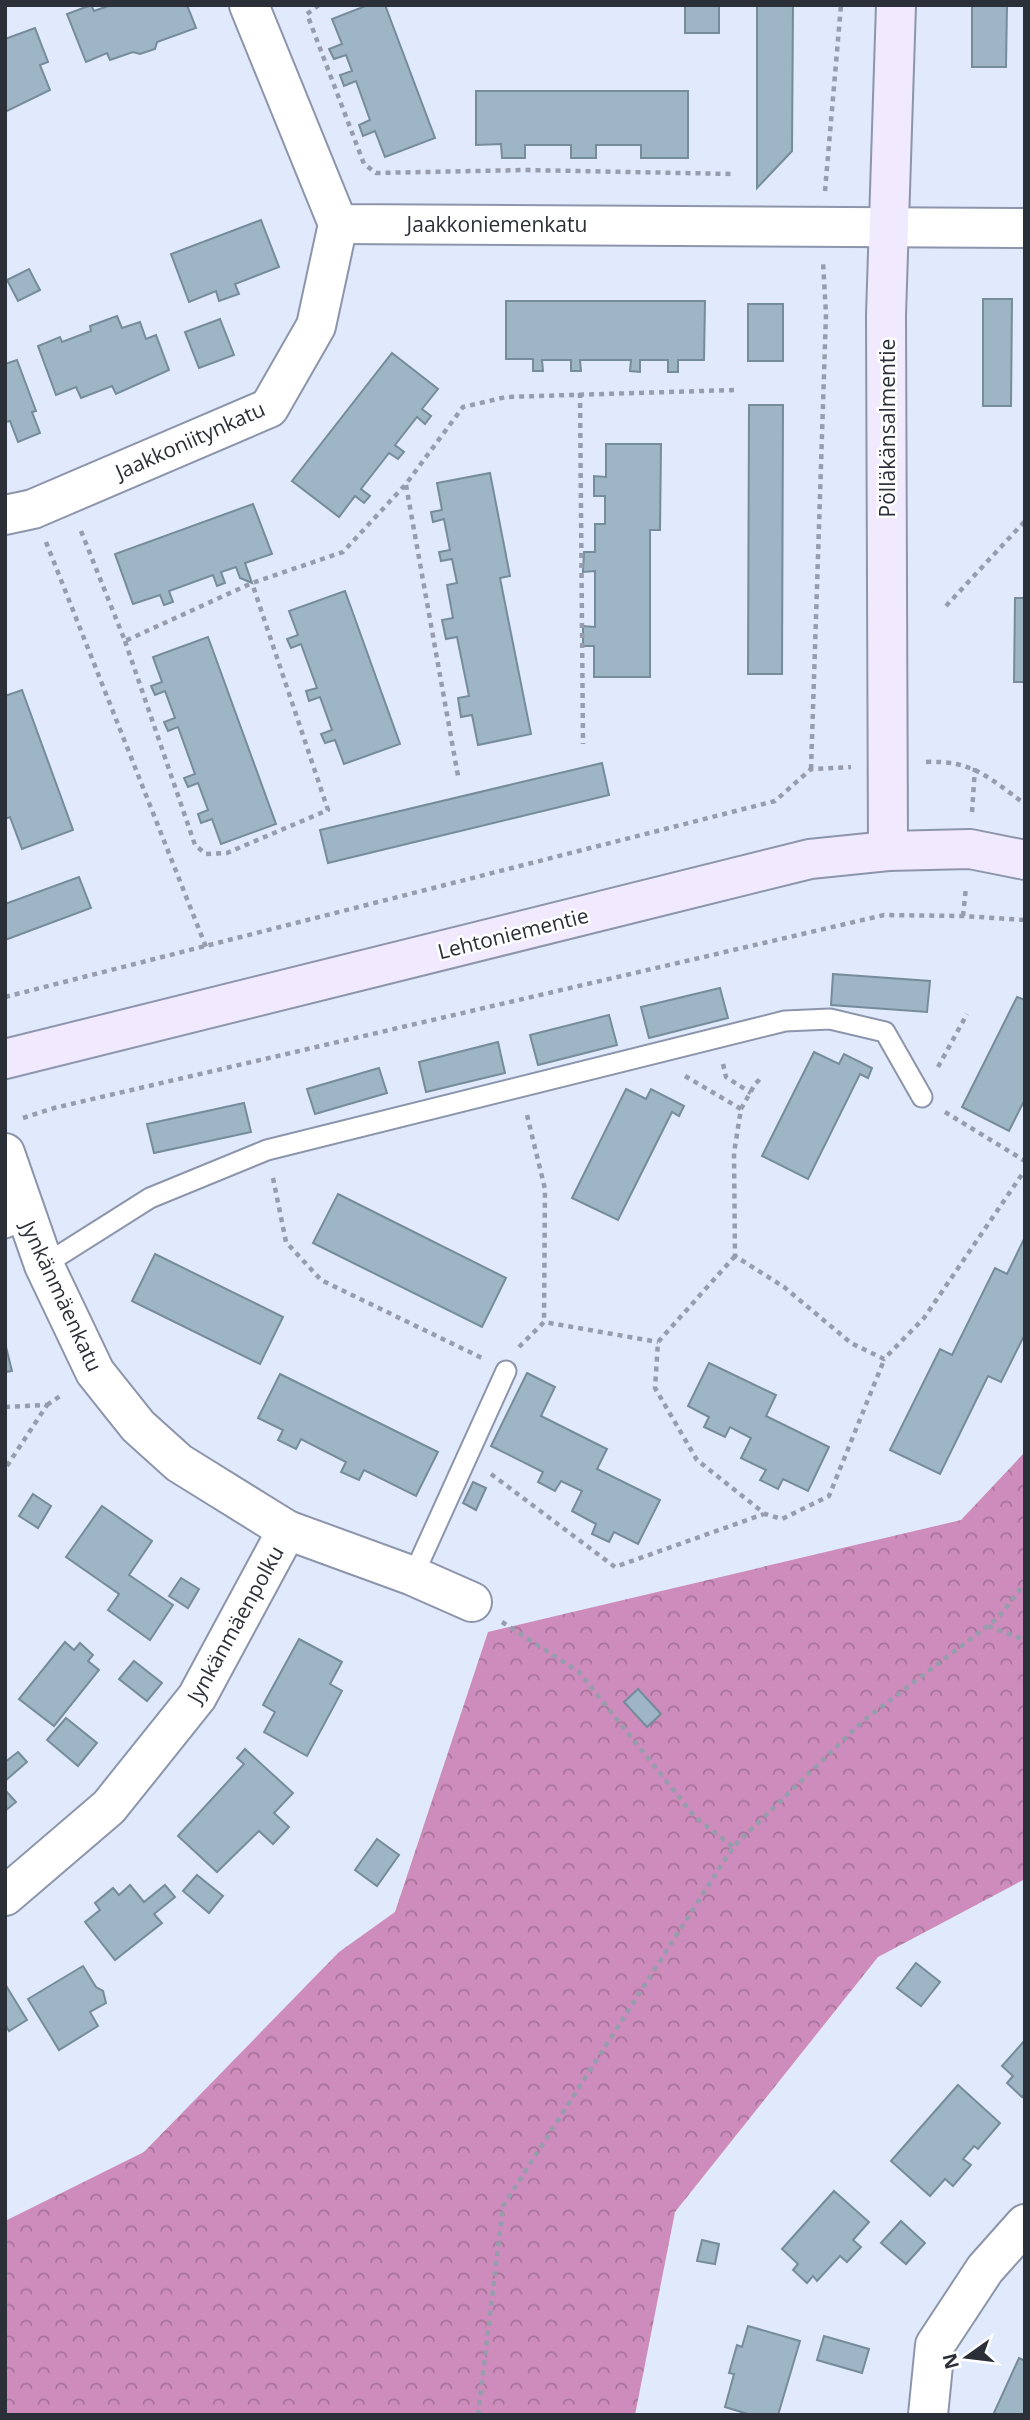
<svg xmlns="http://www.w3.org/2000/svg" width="1030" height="2420" viewBox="0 0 1030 2420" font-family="'Open Sans',sans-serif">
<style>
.forest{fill:url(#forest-crowns)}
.building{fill:#9db5c4;stroke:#758c9a;stroke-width:2}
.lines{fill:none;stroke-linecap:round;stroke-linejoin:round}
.lane-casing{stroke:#8c95ab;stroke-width:23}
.street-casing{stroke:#8c95ab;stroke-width:42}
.secondary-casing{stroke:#8c95ab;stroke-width:42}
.path{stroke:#979dac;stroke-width:4.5;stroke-dasharray:5 5;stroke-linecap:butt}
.lane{stroke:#fff;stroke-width:19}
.street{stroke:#fff;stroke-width:38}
.secondary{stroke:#f1e9fe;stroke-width:38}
.labels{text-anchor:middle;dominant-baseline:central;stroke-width:5;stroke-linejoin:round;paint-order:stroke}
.street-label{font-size:21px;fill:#2b2f38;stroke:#fff}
</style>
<defs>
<pattern id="forest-crowns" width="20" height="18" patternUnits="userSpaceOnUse" patternTransform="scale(1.75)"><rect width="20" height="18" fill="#cd8cbc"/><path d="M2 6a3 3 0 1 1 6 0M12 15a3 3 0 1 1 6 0" fill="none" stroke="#a7739a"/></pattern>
</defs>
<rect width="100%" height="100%" fill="#e1e9fc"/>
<polygon class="forest" points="1025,1452 1025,1879 878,1957 675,2212 635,2415 5,2415 5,2221 144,2152 339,1952 395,1912 488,1632 961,1520"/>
<g class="building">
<polygon points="91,5 94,11 111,5 187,5 196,28 157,42 155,49 140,54 133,52 110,60 107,53 86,62 67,14"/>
<polygon points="368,5 385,5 435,138 385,157 375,131 363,136 359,125 370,120 356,81 344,86 340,75 352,71 346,55 334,59 329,49 342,44 332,19"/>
<rect x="685" y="5" width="34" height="28"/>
<polygon points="757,5 793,5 792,151 757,188"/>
<polygon points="972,5 1007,5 1006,67 972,67"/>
<polygon points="35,28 48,62 40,65 50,90 5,112 5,39"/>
<polygon points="476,91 688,91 688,158 641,158 641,145 596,145 596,158 571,158 571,145 525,145 525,158 502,158 501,144 476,145"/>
<polygon points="261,220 279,267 235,284 239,294 219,301 216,291 189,302 171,254"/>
<polygon points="29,269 40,290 18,301 7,280"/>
<polygon points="983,299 1012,299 1011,406 983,406"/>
<polygon points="506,301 705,301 704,360 678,360 678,372 668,372 668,360 640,360 640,372 630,371 631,360 580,360 581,371 571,371 571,360 542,360 543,371 533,371 533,359 506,359"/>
<rect x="748" y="304" width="35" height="57"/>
<polygon points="117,316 122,328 140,322 146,339 156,335 169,370 116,394 112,386 81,398 76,387 56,395 38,346 60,337 62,342 91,331 90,326"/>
<polygon points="220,319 234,355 199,368 185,332"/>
<polygon points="392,353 438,389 422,409 431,416 425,424 417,417 395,445 404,452 398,459 389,453 361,489 370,496 364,503 355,496 339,517 292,481"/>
<polygon points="17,360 36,411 32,412 40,433 18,442 10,421 5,422 5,364"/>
<polygon points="749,405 783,405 782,674 748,674"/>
<polygon points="606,444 661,444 660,530 650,530 650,677 594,677 594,646 583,646 583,626 595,627 595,571 583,572 584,552 595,552 595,524 605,524 605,496 594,496 594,476 606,477"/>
<polygon points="490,473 510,576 500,578 531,734 478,745 472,715 461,717 458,698 469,696 457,637 446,639 442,620 453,618 447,585 457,583 452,559 441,561 439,552 450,550 444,519 433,522 431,512 442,510 437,483"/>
<polygon points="253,504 272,554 245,563 252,583 240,578 236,567 221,572 225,583 217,586 213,575 169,591 173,602 164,605 160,595 133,604 115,554"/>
<polygon points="345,591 400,744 344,764 335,740 325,743 321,734 332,730 320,697 309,701 306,691 317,688 301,644 291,648 287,639 298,635 289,611"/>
<polygon points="1015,598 1025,598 1025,682 1014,682"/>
<polygon points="208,637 276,824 221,844 212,819 201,823 198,814 208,810 198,783 188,787 184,778 195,774 178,727 168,731 164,722 175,718 165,691 155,695 151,686 162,682 153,657"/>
<polygon points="22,690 73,830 22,849 10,817 5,819 5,696"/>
<polygon points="602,763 609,795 328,863 320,830"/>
<polygon points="79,877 91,908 5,940 5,904"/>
<polygon points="833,974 930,981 927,1012 831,1005"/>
<polygon points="720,988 728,1018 649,1038 641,1007"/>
<polygon points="1017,997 1025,1000 1025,1099 1009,1131 962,1107"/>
<polygon points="609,1015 617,1045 538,1065 530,1035"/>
<polygon points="498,1042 505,1073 426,1092 419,1062"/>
<polygon points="814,1052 839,1064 844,1054 872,1068 868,1078 860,1074 808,1179 762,1156"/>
<polygon points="379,1068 387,1093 315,1114 307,1089"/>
<polygon points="626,1089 646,1099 651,1089 684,1106 679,1116 672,1112 618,1220 572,1198"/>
<polygon points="244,1103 251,1132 154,1153 147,1124"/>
<polygon points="338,1194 506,1278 482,1327 313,1243"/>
<polygon points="1025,1237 1025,1334 1001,1382 988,1376 940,1474 890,1450 940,1349 952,1355 995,1268 1007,1274"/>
<polygon points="155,1254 283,1317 260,1364 132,1301"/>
<polygon points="5,1343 12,1371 5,1372"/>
<polygon points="709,1363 776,1395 766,1416 829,1447 808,1491 783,1479 778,1489 760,1480 766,1470 741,1458 751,1438 730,1427 725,1437 704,1427 709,1417 688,1406"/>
<polygon points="527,1373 555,1387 541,1416 607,1449 597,1469 660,1500 638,1544 614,1532 609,1542 592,1534 596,1524 572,1511 582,1491 561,1481 555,1491 538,1482 543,1472 491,1446"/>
<polygon points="280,1374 438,1452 416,1496 364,1470 359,1480 341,1472 346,1462 301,1439 296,1449 278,1440 283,1430 258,1418"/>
<polygon points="473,1482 486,1488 476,1510 463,1503"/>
<polygon points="33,1494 51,1506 38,1528 19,1516"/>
<polygon points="102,1506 152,1541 129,1575 173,1605 150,1640 108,1610 119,1594 66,1557"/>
<polygon points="181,1578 199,1589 188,1608 169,1596"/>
<polygon points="299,1639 342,1662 330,1684 342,1691 307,1756 264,1732 275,1712 263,1705"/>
<polygon points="65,1642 74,1650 80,1643 93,1655 88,1661 99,1670 54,1726 19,1699"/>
<polygon points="134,1661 162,1683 147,1701 119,1679"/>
<polygon points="638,1689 661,1714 647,1727 624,1702"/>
<polygon points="66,1718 97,1743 78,1766 47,1740"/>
<polygon points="245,1749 293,1793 274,1813 289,1827 273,1844 259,1831 217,1872 178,1836 244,1764 237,1758"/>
<polygon points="18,1752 27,1762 5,1781 5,1762"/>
<polygon points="5,1790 16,1802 5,1811"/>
<polygon points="377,1839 399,1855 377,1886 355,1870"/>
<polygon points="197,1875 223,1896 209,1913 183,1891"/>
<polygon points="130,1885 144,1902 165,1885 175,1897 154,1914 162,1923 115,1960 85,1922 100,1910 95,1903 113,1888 119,1895"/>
<polygon points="916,1963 940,1982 921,2006 897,1988"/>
<polygon points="83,1966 96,1987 103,1991 106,2003 90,2012 98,2026 59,2050 28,1999"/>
<polygon points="5,1984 27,2020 9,2031 5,2024"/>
<polygon points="1025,2040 1025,2094 1022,2097 1007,2083 1013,2076 1002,2066"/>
<polygon points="958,2085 1000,2123 978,2149 974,2146 963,2159 971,2165 953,2186 945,2179 930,2196 891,2161"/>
<polygon points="834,2191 869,2222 853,2240 861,2247 847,2262 840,2256 817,2281 813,2276 807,2283 793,2270 798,2264 782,2249"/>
<polygon points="901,2221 925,2243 906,2264 881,2243"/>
<polygon points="702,2240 719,2244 715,2264 697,2261"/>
<polygon points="748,2326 800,2341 778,2415 751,2415 725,2407 734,2374 729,2373 737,2345 742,2347"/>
<polygon points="824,2336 869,2349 862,2373 817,2360"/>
<polygon points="1019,2358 1025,2361 1025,2415 993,2415"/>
</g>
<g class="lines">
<defs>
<g id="lane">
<polyline points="5,1228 26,1220"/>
<polyline points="44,1265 150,1198 267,1150 785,1021 830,1019 885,1032 922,1097"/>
<polyline points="413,1576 506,1371"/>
</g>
<g id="street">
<polyline points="249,5 338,224 1025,228"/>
<polyline points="5,515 33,509 269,408 316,326 338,224"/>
<polyline points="5,1153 44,1265 95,1372 138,1426 179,1463 287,1530 413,1576 472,1602"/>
<polyline points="5,1896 109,1807 197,1697 287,1530"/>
<polyline points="928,2415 935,2345 985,2269 1025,2224"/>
</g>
<g id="secondary">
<polyline points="888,851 886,315 896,5"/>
<polyline points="5,1059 810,859 888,851 970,849 1025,860"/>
</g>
</defs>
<use href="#lane" class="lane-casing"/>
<use href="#street" class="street-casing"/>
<use href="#secondary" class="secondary-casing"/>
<g class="path">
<polyline points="319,5 307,14 364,164 376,173 525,170 733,174"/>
<polyline points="825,191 841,5"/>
<polyline points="580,393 583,744"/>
<polyline points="406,485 458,776"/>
<polyline points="81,531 125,641 252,583 343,552 406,484 463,407 506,397 734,390"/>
<polyline points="46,542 206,947"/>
<polyline points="946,606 1025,521"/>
<polyline points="125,641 195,845 206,854 227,853 328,810 252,583"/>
<path d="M926 762C973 760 989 778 1025 804"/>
<polyline points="811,769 826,314 823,262"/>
<polyline points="972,812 975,768"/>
<polyline points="963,916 966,887"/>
<polyline points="5,997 775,801 811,769 851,767"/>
<polyline points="723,1064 726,1077 751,1093"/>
<polyline points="938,1067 967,1014"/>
<polyline points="685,1076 741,1109 734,1153 735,1256 784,1287 851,1343 884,1359 924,1318 1025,1170"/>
<polyline points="741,1109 755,1084 762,1077"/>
<polyline points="945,1112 1025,1161"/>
<polyline points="527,1115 545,1189 544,1322"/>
<polyline points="23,1118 54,1108 884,915 963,916 1025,920"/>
<polyline points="273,1178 286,1242 321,1280 482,1358"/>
<polyline points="735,1256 658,1342 655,1388 697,1460 765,1514 782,1519 829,1496 884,1360"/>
<polyline points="519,1347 544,1322 658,1342"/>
<polyline points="47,1405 63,1394"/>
<polyline points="5,1407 47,1405 5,1469"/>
<polyline points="491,1474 615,1567 764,1514"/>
<polyline points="502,1622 579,1672 695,1817 733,1847"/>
<polyline points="988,1626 1025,1640"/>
<polyline points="478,2415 503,2206 733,1847 863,1721 998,1618 1025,1583"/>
</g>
<use href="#lane" class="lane"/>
<use href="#street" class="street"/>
<use href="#secondary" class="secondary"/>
</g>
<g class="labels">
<g class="street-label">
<text x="497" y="224">Jaakkoniemenkatu</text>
<text transform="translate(887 428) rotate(-90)">Pölläkänsalmentie</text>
<text transform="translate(190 440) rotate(-24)">Jaakkoniitynkatu</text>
<text transform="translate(513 933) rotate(-14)">Lehtoniementie</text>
<text transform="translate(62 1296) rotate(65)">Jynkänmäenkatu</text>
<text transform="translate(235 1624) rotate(-61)">Jynkänmäenpolku</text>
</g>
</g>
<rect width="1030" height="2420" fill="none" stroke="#2b2f38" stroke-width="14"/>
<g transform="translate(967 2357) rotate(256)" stroke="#ffffff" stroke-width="5" paint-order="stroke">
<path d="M0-5L12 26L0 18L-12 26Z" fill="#2b2f38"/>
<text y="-10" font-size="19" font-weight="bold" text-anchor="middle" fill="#2b2f38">N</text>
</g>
</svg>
